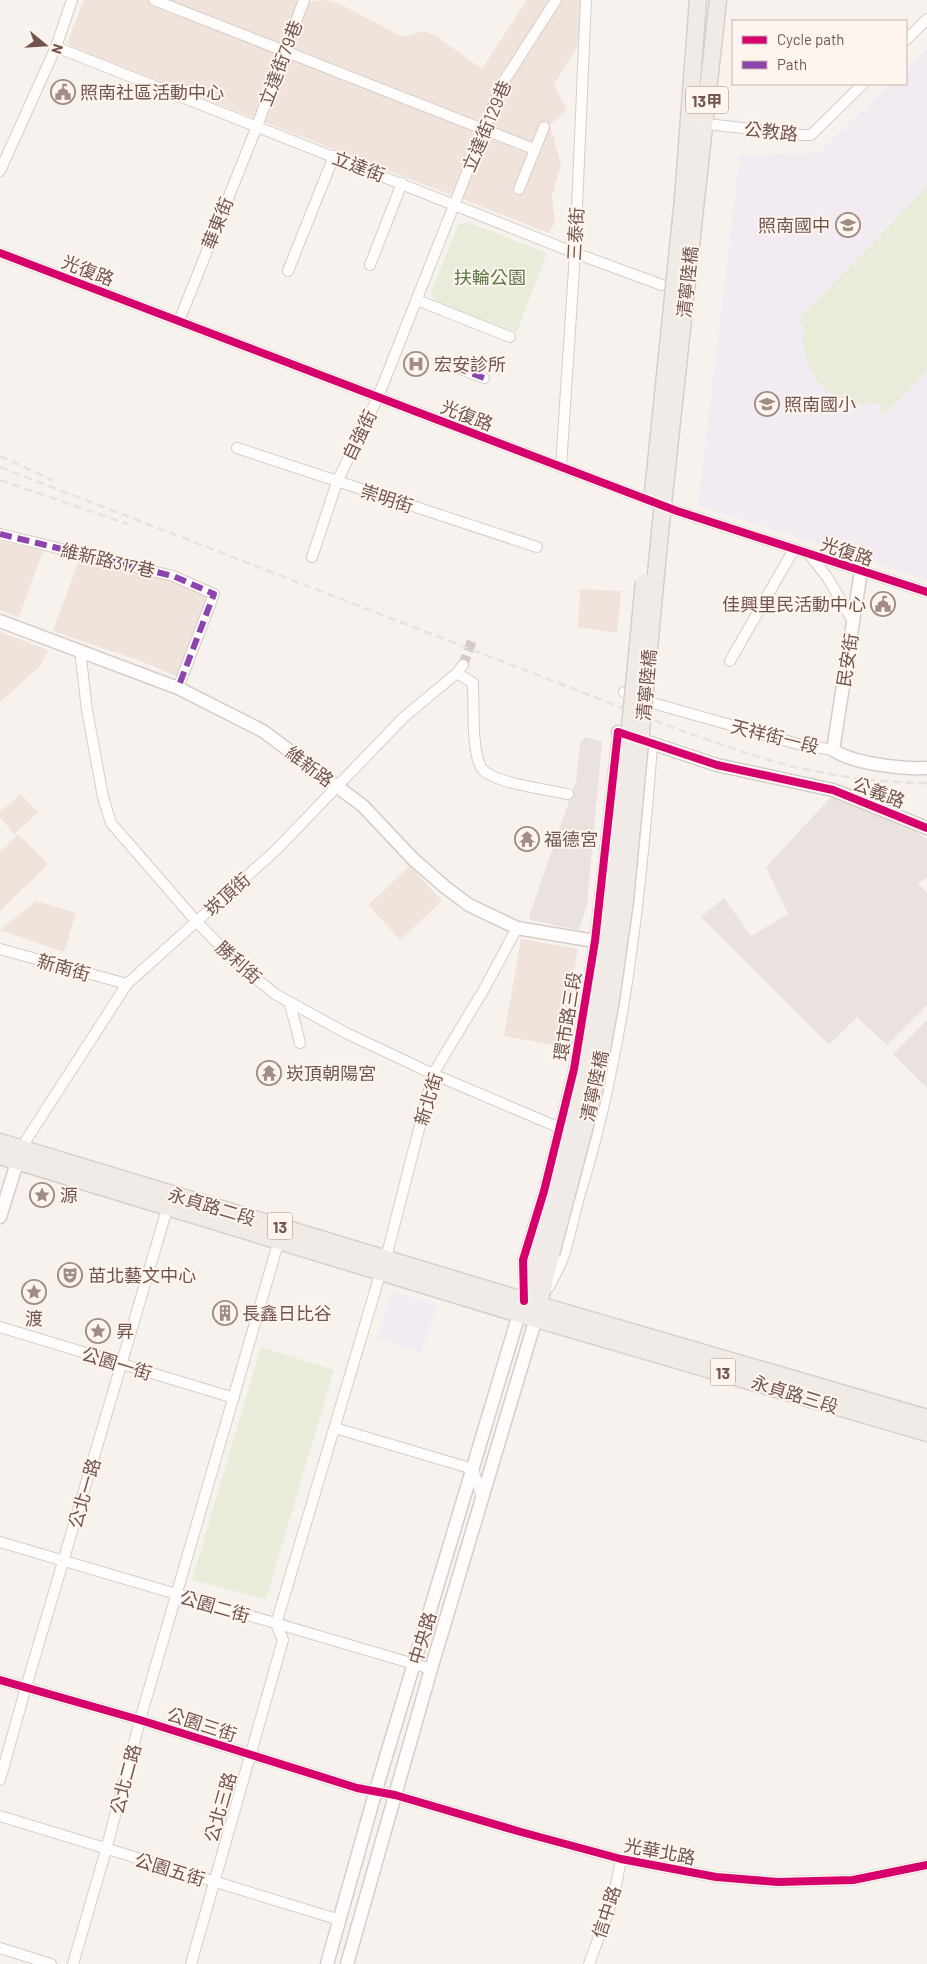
<svg xmlns="http://www.w3.org/2000/svg" width="927" height="1964" viewBox="0 0 927 1964" font-family="Barlow,'Noto Sans TC',sans-serif">
<style>
.residential{fill:#efe3db}
.industrial{fill:#e9e2de}
.education{fill:#f2ebf2}
.green{fill:#e8ecd9}
.lines{fill:none;stroke-linecap:round;stroke-linejoin:round}
.minor-tunnel{stroke:#d6cbc6;stroke-width:10;stroke-dasharray:10 5;stroke-linecap:butt}
.minor-casing{stroke:#d6cdca;stroke-width:12}
.tertiary-casing{stroke:#d6cdca;stroke-width:15}
.primary-casing{stroke:#d8cecb;stroke-width:19}
.minor{stroke:#fefdfc;stroke-width:10}
.tertiary{stroke:#fefdfc;stroke-width:12}
.primary{stroke:#f1ebe7;stroke-width:16}
.rail{stroke:#e4e3e4;stroke-width:2.5;stroke-dasharray:8 5;stroke-linecap:butt}
.primary-bridge-casing{stroke:#d8cecb;stroke-width:19;stroke-linecap:butt}
.primary-bridge{stroke:#f1ebe7;stroke-width:16}
.quiet{stroke:#8e44ad;stroke-width:6;stroke-dasharray:12 6;stroke-linecap:butt}
.cycleway-casing{stroke:#fef5ef;stroke-width:11}
.cycleway{stroke:#d6006c;stroke-width:8}
.labels{text-anchor:middle;dominant-baseline:central;stroke-width:4;stroke-linejoin:round;paint-order:stroke}
.shield{fill:#fef5ef;stroke:#9d857f;stroke-width:1}
.shield-label{font-size:16px;font-weight:bold;fill:#73554f}
.street-label{font-size:18px;fill:#73554f;stroke:#fef5ef}
.poi-label{font-size:18px;fill:#73554f;stroke:#fef5ef;text-anchor:start}
.park-label{font-size:18px;fill:#5f7848;stroke:#fef5ef}
</style>
<rect width="100%" height="100%" fill="#f7f2ed"/>
<g class="residential">
<polygon points="84,0 297,0 304,2 325,0 342,5 402,37 425,31 436,36 482,69 527,0 585,0 585,33 554,85 567,110 550,125 561,165 552,195 555,222 549,233 72,47 67,43"/>
<polygon points="0,541 43,551 19,617 0,610"/>
<polygon points="80,557 167,577 205,592 207,599 181,673 175,676 146,663 53,631"/>
<polygon points="580,589 621,591 617,633 578,627"/>
<polygon points="0,632 48,650 40,666 0,702"/>
<polygon points="21,794 38,813 14,834 0,817 0,812"/>
<polygon points="18,834 48,864 0,911 0,852"/>
<polygon points="410,866 442,901 400,940 368,905"/>
<polygon points="36,901 76,913 64,952 0,930"/>
<polygon points="521,939 578,949 560,1046 504,1036"/>
</g>
<g class="industrial">
<polygon points="585,737 602,742 587,904 579,930 531,920 529,917 576,781 580,743"/>
<polygon points="832,796 910,829 927,839 927,877 918,884 927,893 927,1005 887,1045 857,1017 829,1045 701,917 724,898 751,936 788,914 766,867"/>
<polygon points="927,1020 927,1088 893,1054"/>
</g>
<g class="education">
<polygon points="927,48 927,580 698,505 740,155 819,153 890,84 906,84 906,68"/>
<polygon points="392,1291 437,1305 421,1352 377,1339"/>
</g>
<g class="green">
<path d="M927 187V371L884 415 879 412 882 405 880 403C832 409 797 375 804 326L797 321Z"/>
<polygon points="459,223 469,223 547,253 517,332 435,302 431,292"/>
<polygon points="261,1347 334,1370 266,1599 192,1580"/>
</g>
<g class="lines">
<polyline class="minor-tunnel" points="463,665 473,638"/>
<defs>
<g id="minor">
<polyline points="154,0 534,149"/>
<polyline points="906,40 927,19"/>
<polyline points="56,47 575,253 662,285"/>
<polyline points="699,123 802,135 811,135 863,84"/>
<polyline points="0,171 56,47 72,0"/>
<polyline points="519,189 544,127"/>
<polyline points="0,253 677,511 927,592"/>
<polyline points="370,265 402,183"/>
<polyline points="288,271 334,156"/>
<polyline points="417,300 510,337"/>
<polyline points="179,321 257,126 304,0"/>
<polyline points="439,361 484,378"/>
<polyline points="237,448 537,547"/>
<polyline points="561,467 575,253 586,0"/>
<polyline points="0,534 173,576 214,594 178,688"/>
<polyline points="809,554 827,577 853,621"/>
<polyline points="312,557 337,482 378,397 502,84 556,0"/>
<polyline points="80,650 87,710 103,797 111,823 196,921 236,962 275,994 346,1033 433,1074 560,1128"/>
<polyline points="730,661 794,549"/>
<path d="M457 673 473 683C474 703 471 756 483 770 495 783 549 790 568 794"/>
<polyline points="624,692 656,704 798,744 833,750"/>
<polyline points="0,949 127,984"/>
<polyline points="290,1004 300,1043"/>
<polyline points="21,1148 127,984 276,850 403,718 457,673 463,665"/>
<polyline points="386,1258 433,1074 483,991 517,928"/>
<polyline points="524,1286 523,1260 544,1191 574,1069 595,941 618,732"/>
<path d="M549 1287C553 1279 557 1271 561 1263 569 1242 573 1219 579 1197 624 1053 641 895 652 745"/>
<polyline points="0,1327 234,1398"/>
<polyline points="335,1428 473,1469 482,1498"/>
<polyline points="0,1542 431,1669"/>
<polyline points="0,1680 140,1720 357,1788 395,1795 521,1832 621,1859 716,1877 778,1882 853,1880 927,1865"/>
<polyline points="0,1780 26,1687 168,1206"/>
<polyline points="0,1816 340,1920"/>
<polyline points="0,1948 51,1964"/>
<polyline points="73,1964 106,1850 140,1720 279,1240"/>
<polyline points="191,1964 283,1640 276,1624 381,1271"/>
<polyline points="589,1964 614,1896 621,1859"/>
</g>
<g id="tertiary">
<path d="M861 571 833 750C855 764 901 769 927 768"/>
<polyline points="0,621 178,688 263,731 363,806 413,859 445,887 469,905 517,928 595,941"/>
<polyline points="618,732 717,765 833,790 927,828"/>
<polyline points="0,1217 20,1153"/>
<polyline points="327,1964 376,1790 519,1314"/>
<polyline points="347,1964 431,1669 536,1318"/>
</g>
<g id="primary">
<polyline points="683,199 698,0"/>
<polyline points="696,199 718,0"/>
<polyline points="0,1142 539,1305 927,1418"/>
<polyline points="0,1156 519,1314 927,1433"/>
<polyline points="521,1309 539,1252"/>
<polyline points="536,1316 551,1254"/>
</g>
</defs>
<use href="#minor" class="minor-casing"/>
<use href="#tertiary" class="tertiary-casing"/>
<use href="#primary" class="primary-casing"/>
<use href="#minor" class="minor"/>
<use href="#tertiary" class="tertiary"/>
<use href="#primary" class="primary"/>
<g class="rail">
<polyline points="0,456 52,480"/>
<path d="M0 467 677 729C720 744 764 761 809 770 847 778 888 783 927 783"/>
<polyline points="0,480 128,524"/>
</g>
<defs>
<g id="primary-bridge">
<polyline points="653,493 683,199"/>
<polyline points="539,1252 576,1114 598,1001 618,852 644,582"/>
<polyline points="551,1254 594,1092 611,1000 625,901 660,532 696,199"/>
</g>
</defs>
<use href="#primary-bridge" class="primary-bridge-casing"/>
<use href="#primary-bridge" class="primary-bridge"/>
<g class="quiet">
<polyline points="439,361 484,378"/>
<polyline points="0,534 173,576 214,594 178,688"/>
</g>
<defs>
<g id="cycleway">
<polyline points="0,253 677,511 927,592"/>
<polyline points="524,1301 523,1260 544,1191 574,1069 595,941 618,732 717,765 833,790 927,828"/>
<polyline points="0,1680 140,1720 357,1788 395,1795 521,1832 621,1859 716,1877 778,1882 853,1880 927,1865"/>
</g>
</defs>
<use href="#cycleway" class="cycleway-casing"/>
<use href="#cycleway" class="cycleway"/>
</g>
<defs>
<symbol id="civic-ring" viewBox="-11 -11 22 22"><circle r="9.5" fill="#fef5ef" stroke="#a18c86" stroke-width="1.5"/><path d="M-.6-6.5H3V-4.5H.6V-3L4-1V1h2V6H-6V1h2V-1L-.6-3ZM-1.2 2.5V6h2.4V2.5Z" fill="#a18c86"/></symbol>
<symbol id="school-ring" viewBox="-11 -11 22 22"><circle r="9.5" fill="#fef5ef" stroke="#a18c86" stroke-width="1.5"/><path d="M0-5L7-2L0 1L-7-2ZM-4 1L0 2.5L4 1V4Q0 6-4 4Z" fill="#a18c86"/></symbol>
<symbol id="hospital-ring" viewBox="-11 -11 22 22"><circle r="9.5" fill="#fef5ef" stroke="#a18c86" stroke-width="1.5"/><path d="M-5-5h3v3.5h4V-5h3V5h-3V1.5h-4V5h-3Z" fill="#a18c86"/></symbol>
<symbol id="temple-ring" viewBox="-11 -11 22 22"><circle r="9.5" fill="#fef5ef" stroke="#a18c86" stroke-width="1.5"/><path d="M0-6L5-2H3V0L6.5 2.5H4V6H1.5V3h-3V6H-4V2.5H-6.5L-3 0V-2H-5Z" fill="#a18c86"/></symbol>
<symbol id="sight-ring" viewBox="-11 -11 22 22"><circle r="9.5" fill="#fef5ef" stroke="#a18c86" stroke-width="1.5"/><path d="M0-6L1.8-2.2L6-1.7L2.9 1.2L3.7 5.4L0 3.3L-3.7 5.4L-2.9 1.2L-6-1.7L-1.8-2.2Z" fill="#a18c86"/></symbol>
<symbol id="theatre-ring" viewBox="-11 -11 22 22"><circle r="9.5" fill="#fef5ef" stroke="#a18c86" stroke-width="1.5"/><path d="M-5-5.5Q0-4 5-5.5V0Q5 5 0 6Q-5 5-5 0ZM-3.3-2.5H-1v1.5H-3.3ZM1-2.5H3.3v1.5H1ZM-2.8 1Q0 5.5 2.8 1Z" fill="#a18c86"/></symbol>
<symbol id="building-ring" viewBox="-11 -11 22 22"><circle r="9.5" fill="#fef5ef" stroke="#a18c86" stroke-width="1.5"/><path d="M-4-6H4V6H1V3H-1V6H-4ZM-2.5-4.3h1.7v1.8h-1.7ZM.8-4.3h1.7v1.8H.8ZM-2.5-1h1.7V.8h-1.7ZM.8-1h1.7V.8H.8Z" fill="#a18c86"/></symbol>
</defs>
<g fill-rule="evenodd">
<use href="#civic-ring" x="49" y="78" width="28" height="28"/>
<use href="#school-ring" x="834" y="211" width="28" height="28"/>
<use href="#hospital-ring" x="402" y="350" width="28" height="28"/>
<use href="#school-ring" x="753" y="390" width="28" height="28"/>
<use href="#civic-ring" x="869" y="590" width="28" height="28"/>
<use href="#temple-ring" x="513" y="825" width="28" height="28"/>
<use href="#temple-ring" x="255" y="1059" width="28" height="28"/>
<use href="#sight-ring" x="28" y="1181" width="28" height="28"/>
<use href="#theatre-ring" x="56" y="1261" width="28" height="28"/>
<use href="#sight-ring" x="20" y="1278" width="28" height="28"/>
<use href="#building-ring" x="211" y="1299" width="28" height="28"/>
<use href="#sight-ring" x="84" y="1317" width="28" height="28"/>
</g>
<g class="labels">
<g class="shield">
<rect x="686" y="86.5" width="42" height="27" rx="4"/>
<rect x="267.5" y="1212.5" width="25" height="27" rx="4"/>
<rect x="710.5" y="1358.5" width="25" height="27" rx="4"/>
</g>
<g class="shield-label">
<text x="707" y="100">13甲</text>
<text x="280" y="1226">13</text>
<text x="723" y="1372">13</text>
</g>
<g class="street-label">
<text transform="translate(280 63) rotate(-69)">立達街79巷</text>
<text transform="translate(486 126) rotate(-67)">立達街129巷</text>
<text transform="translate(771 131) rotate(6)">公教路</text>
<text transform="translate(359 166) rotate(21)">立達街</text>
<text transform="translate(217 223) rotate(-68)">華東街</text>
<text transform="translate(575 234) rotate(-87)">三泰街</text>
<text transform="translate(88 270) rotate(21)">光復路</text>
<text transform="translate(687 282) rotate(-84)">清寧陸橋</text>
<text transform="translate(467 415) rotate(21)">光復路</text>
<text transform="translate(359 435) rotate(-64)">自強街</text>
<text transform="translate(387 498) rotate(18)">崇明街</text>
<text transform="translate(847 551) rotate(18)">光復路</text>
<text transform="translate(108 560) rotate(13)">維新路317巷</text>
<text transform="translate(847 660) rotate(-81)">民安街</text>
<text transform="translate(646 685) rotate(-85)">清寧陸橋</text>
<text transform="translate(775 736) rotate(14)">天祥街一段</text>
<text transform="translate(310 766) rotate(37)">維新路</text>
<text transform="translate(879 792) rotate(21)">公義路</text>
<text transform="translate(227 894) rotate(-42)">崁頂街</text>
<text transform="translate(239 962) rotate(42)">勝利街</text>
<text transform="translate(64 967) rotate(16)">新南街</text>
<text transform="translate(567 1016) rotate(-81)">環市路三段</text>
<text transform="translate(594 1086) rotate(-78)">清寧陸橋</text>
<text transform="translate(428 1099) rotate(-73)">新北街</text>
<text transform="translate(212 1206) rotate(17)">永貞路二段</text>
<text transform="translate(117 1363) rotate(17)">公園一街</text>
<text transform="translate(795 1394) rotate(17)">永貞路三段</text>
<text transform="translate(84 1493) rotate(-74)">公北一路</text>
<text transform="translate(215 1606) rotate(16)">公園二街</text>
<text transform="translate(422 1638) rotate(-73)">中央路</text>
<text transform="translate(202 1724) rotate(18)">公園三街</text>
<text transform="translate(125 1779) rotate(-75)">公北二路</text>
<text transform="translate(220 1807) rotate(-74)">公北三路</text>
<text transform="translate(660 1851) rotate(11)">光華北路</text>
<text transform="translate(170 1869) rotate(17)">公園五街</text>
<text transform="translate(606 1912) rotate(-72)">信中路</text>
</g>
<g class="poi-label">
<text x="80" y="92">照南社區活動中心</text>
<text x="830" y="225" text-anchor="end">照南國中</text>
<text x="434" y="364">宏安診所</text>
<text x="784" y="404">照南國小</text>
<text x="866" y="604" text-anchor="end">佳興里民活動中心</text>
<text x="544" y="839">福德宮</text>
<text x="286" y="1073">崁頂朝陽宮</text>
<text x="60" y="1195">源</text>
<text x="88" y="1275">苗北藝文中心</text>
<text x="242" y="1313">長鑫日比谷</text>
<text x="34" y="1318" text-anchor="middle">渡</text>
<text x="116" y="1331">昇</text>
</g>
<g class="park-label">
<text x="490" y="277">扶輪公園</text>
</g>
</g>
<rect x="732" y="20" width="175" height="65" fill="#fef5ef" stroke="#c6b5af"/>
<rect x="742" y="36" width="25" height="8" fill="#d6006c" stroke="#c6b5af"/>
<text x="777" y="45" font-size="15" fill="#73554f">Cycle path</text>
<rect x="742" y="61" width="25" height="8" fill="#8e44ad" stroke="#c6b5af"/>
<text x="777" y="70" font-size="15" fill="#73554f">Path</text>
<g transform="translate(45 45) rotate(108)" stroke="#fef5ef" stroke-width="4" paint-order="stroke">
<path d="M0-4L9 19L0 12L-9 19Z" fill="#73554f"/>
<text y="-8" font-size="14" font-weight="bold" text-anchor="middle" fill="#73554f">N</text>
</g>
</svg>
